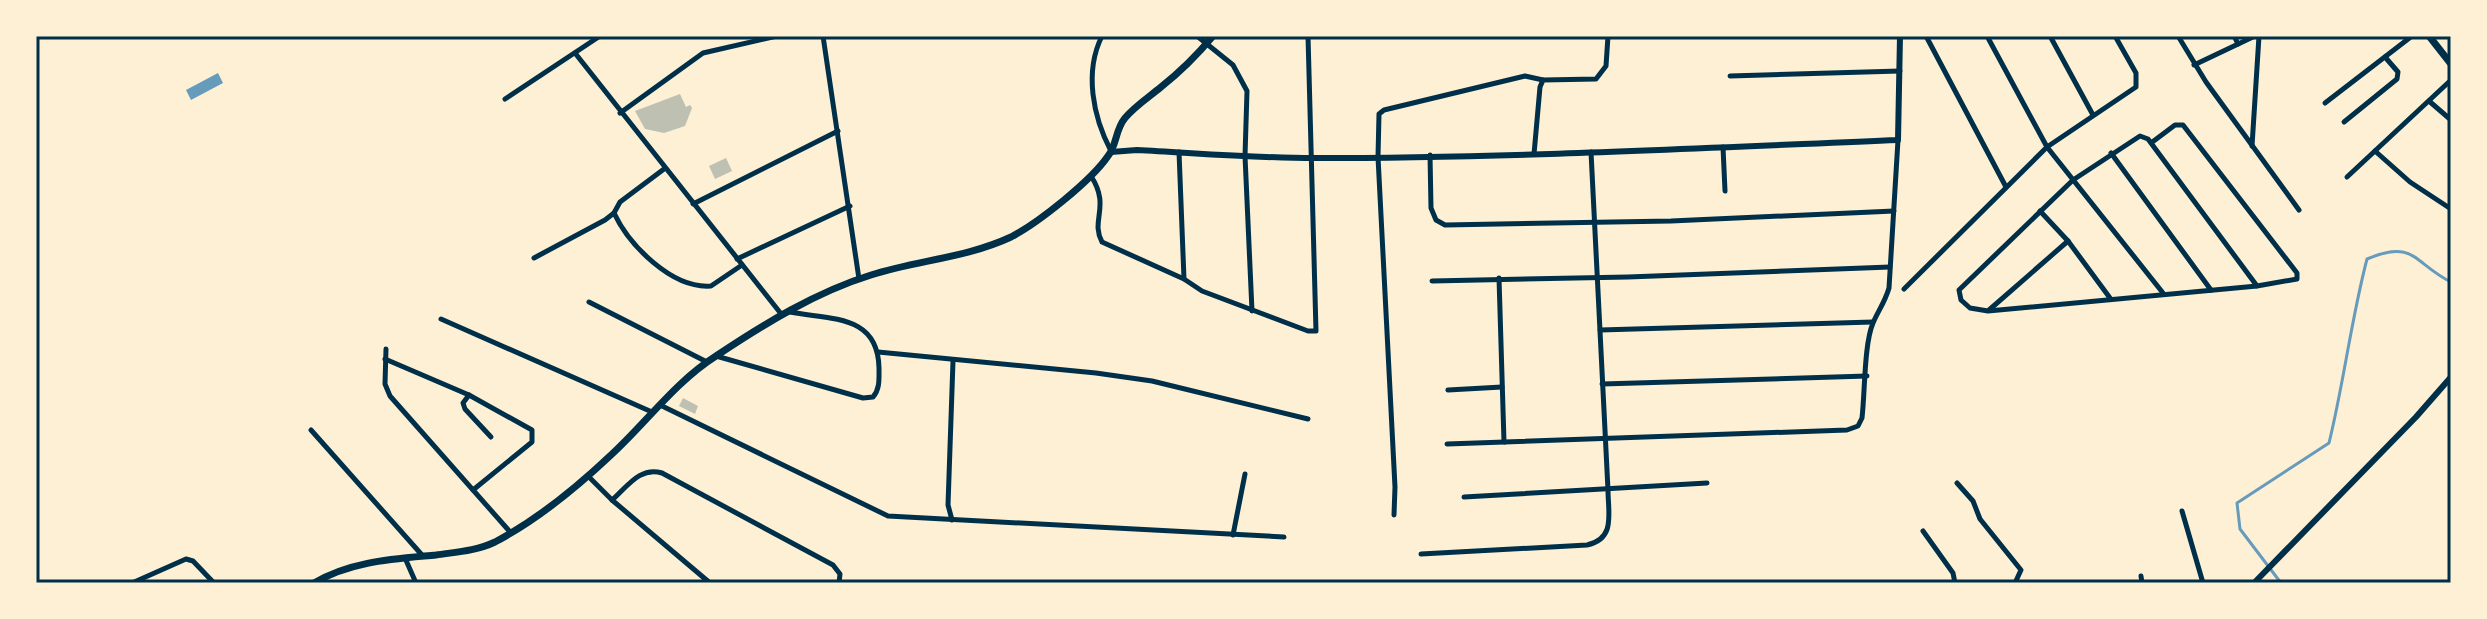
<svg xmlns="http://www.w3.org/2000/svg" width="2487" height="619" viewBox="0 0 2487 619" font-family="Overpass,sans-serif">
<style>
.water{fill:#669bbc}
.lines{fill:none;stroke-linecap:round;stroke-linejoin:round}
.stream{stroke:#669bbc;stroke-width:3}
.building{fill:#bec0b2}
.minor{stroke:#003049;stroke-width:5}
.tertiary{stroke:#003049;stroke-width:6}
.secondary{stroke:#003049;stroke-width:7}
.neatline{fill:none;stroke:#003049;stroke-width:3}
</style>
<rect width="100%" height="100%" fill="#fdf0d5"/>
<polygon class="water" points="218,73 223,83 191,100 186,90"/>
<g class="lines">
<path class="stream" d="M2281 583 2240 529 2237 503 2329 443C2344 382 2351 320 2367 259 2415 239 2413 263 2451 282"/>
</g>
<g class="building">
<polygon points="680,94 686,107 690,105 692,108 685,126 664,133 645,129 635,111"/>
<polygon points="726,158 732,171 715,179 709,166"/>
<polygon points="683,398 698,406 695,414 679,406"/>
</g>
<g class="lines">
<g class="minor">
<polyline points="823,36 859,279"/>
<path d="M1102 36C1084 72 1093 117 1111 151"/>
<polyline points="1197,36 1233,65 1247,91 1245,156 1252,311"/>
<polyline points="1926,36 2006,187"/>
<polyline points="1987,36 2047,147 2163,293"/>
<polyline points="2050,36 2093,115"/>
<polyline points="2178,36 2206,82 2299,210"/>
<polyline points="2234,36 2238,44"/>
<polyline points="575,53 782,315"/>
<polyline points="2194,65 2255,36"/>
<polyline points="1730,76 1900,71"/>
<polyline points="505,99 600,36"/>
<polyline points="2429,101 2451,120"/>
<polyline points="2325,103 2412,36"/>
<polyline points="620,113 703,53 777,36"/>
<polyline points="2344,122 2397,79 2398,72 2385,57"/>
<polyline points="2151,143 2175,125 2183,125 2297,273 2297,279 2257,286 1988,311 1970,308 1961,300 1959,290 2073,180 2140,136 2148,139 2257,286"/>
<polyline points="2252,146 2259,36"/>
<polyline points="1723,147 1725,191"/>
<polyline points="2375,151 2410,182 2451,209"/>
<polyline points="1179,152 1184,279"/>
<polyline points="2111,153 2211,290"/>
<polyline points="1534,154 1540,87 1543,80 1596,79 1606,66 1608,36"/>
<polyline points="1430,155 1431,208 1436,220 1445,225 1671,221 1894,211"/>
<path d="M1091 176C1111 207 1090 220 1102 242L1184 279 1202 291 1308 331H1316L1308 36"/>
<polyline points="2347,177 2451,80"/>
<polyline points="693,204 838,131"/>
<polyline points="2040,211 2068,241 2110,298"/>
<path d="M614 213C629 245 672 289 711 286L742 265"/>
<polyline points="534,258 605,220 614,213 620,202 664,169"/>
<polyline points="737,259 850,206"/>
<polyline points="1499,278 1504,442"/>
<polyline points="1432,281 1628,277 1890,267"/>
<polyline points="1904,289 2047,147 2136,87 2136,73 2115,36"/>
<polyline points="589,302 707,362"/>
<polyline points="1989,310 2068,241"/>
<polyline points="441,319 652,412"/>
<polyline points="1600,330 1873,322"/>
<polyline points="386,349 385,384 390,396 511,533"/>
<polyline points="878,352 1096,373 1152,381 1308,419"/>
<path d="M716 356 863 398 873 397C880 389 879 379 879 368 878 314 831 320 790 312"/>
<polyline points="385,359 469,395 532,430 532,442 473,490"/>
<polyline points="1602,384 1867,376"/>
<polyline points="1448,390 1502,387"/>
<polyline points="469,395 463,403 465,409 491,437"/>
<polyline points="660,405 888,516 1284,537"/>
<polyline points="311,430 422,555"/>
<path d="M1447 444 1847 430 1858 426 1862 418C1865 393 1864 344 1873 323 1878 311 1885 302 1889 288L1898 140"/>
<polyline points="588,476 612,500"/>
<polyline points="1957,483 1973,501 1980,519 2021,570 2015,583"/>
<polyline points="1464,497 1707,483"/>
<polyline points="2182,511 2203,583"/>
<polyline points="1394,515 1395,487 1378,157 1379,114 1384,110 1525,76 1543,80"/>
<polyline points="952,520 948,505 953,361"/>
<polyline points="1923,531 1953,573 1955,583"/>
<polyline points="1233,535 1245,474"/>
<path d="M1421 554 1587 545C1616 539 1608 513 1608 490L1591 152"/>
<polyline points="405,558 416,583"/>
<polyline points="2141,576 2142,583"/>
<polyline points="132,583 186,559 193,561 214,583"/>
<path d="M710 583 612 500C627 487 640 466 662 473L833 565 840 574 839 583"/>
</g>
<g class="tertiary">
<path d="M1111 152 1137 150C1196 153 1255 158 1314 158 1509 158 1704 148 1898 140L1900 36"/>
<polyline points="2254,583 2416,417 2451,377"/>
</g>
<g class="secondary">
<polyline points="2429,36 2451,64"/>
<path d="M314 583C351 561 394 559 436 555 456 552 476 551 495 542 537 520 576 488 611 455 646 423 675 382 716 356 764 324 816 292 871 275 918 260 966 258 1011 237 1038 223 1091 181 1108 156 1117 145 1115 130 1125 118 1135 106 1149 97 1161 87 1180 72 1198 54 1213 36"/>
</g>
</g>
<rect width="2487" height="619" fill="none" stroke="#fdf0d5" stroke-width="76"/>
<rect x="38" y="38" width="2411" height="543" class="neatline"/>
</svg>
